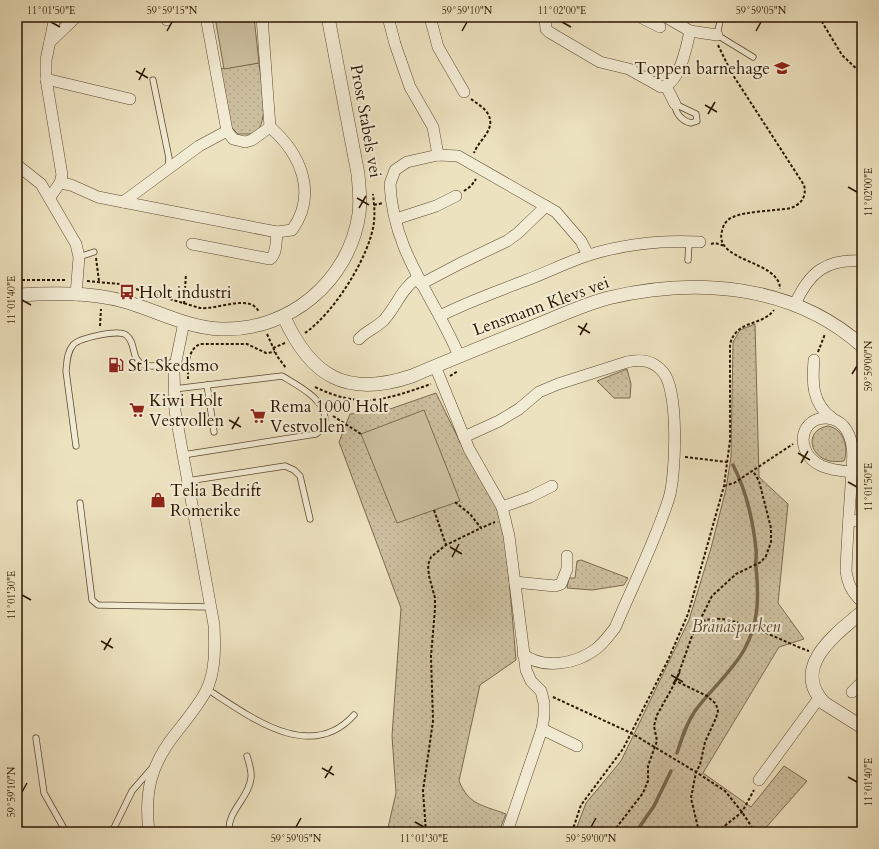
<svg xmlns="http://www.w3.org/2000/svg" width="879" height="849" viewBox="0 0 879 849" font-family="Cardo,serif">
<style>
.park{fill:url(#park-dots);stroke:#7b6a50}
.pitch{fill:#ccbf9f;stroke:#7b6a50}
.lines{fill:none;stroke-linecap:round;stroke-linejoin:round}
.stream{stroke:#77664c;stroke-width:3.5}
.service-casing{stroke:#5b4830;stroke-width:7}
.minor-casing{stroke:#5b4830;stroke-width:12}
.tertiary-casing{stroke:#5b4830;stroke-width:14}
.path{stroke:#2a1500;stroke-width:2;stroke-dasharray:3 2;stroke-linecap:butt}
.service{stroke:#f3ecd5;stroke-width:5.5}
.minor{stroke:#f3ecd5;stroke-width:11}
.tertiary{stroke:#f3ecd5;stroke-width:13}
.ticks{fill:none;stroke:#2a1500;stroke-width:1.5}
.labels{text-anchor:middle;dominant-baseline:central;stroke-width:4;stroke-linejoin:round;paint-order:stroke}
.poi-label{font-size:17px;fill:#2a1500;stroke:#f3ecd5;text-anchor:start}
.street-label{font-size:17px;fill:#2a1500;stroke:#f3ecd5}
.park-label{font-size:17px;font-style:italic;fill:#5b4830;stroke:#f3ecd5}
.neatline{fill:none;stroke:#2a1500;stroke-width:1.5}
.ticks-label{font-size:10px;text-anchor:middle;fill:#2a1500}
</style>
<defs>
<pattern id="park-dots" width="8" height="8" patternUnits="userSpaceOnUse"><rect width="8" height="8" fill="#ccbf9f"/><path d="M2 2h.1M6 6h.1" fill="none" stroke="#afa387" stroke-width="1.8" stroke-linecap="round"/></pattern>
</defs>
<rect width="100%" height="100%" fill="#ede2bf"/>
<filter id="stains"><feTurbulence type="fractalNoise" baseFrequency=".005" numOctaves="4"/><feColorMatrix values="0 0 0 0 .2 0 0 0 0 .09 0 0 0 0 .02 0 0 0 .5 -.17"/></filter>
<radialGradient id="worn" r=".72"><stop offset=".6" stop-color="#630" stop-opacity="0"/><stop offset="1" stop-color="#630" stop-opacity=".3"/></radialGradient>
<g class="park">
<path d="M259 63C261 82 271 122 254 134H238L231 127 218 69Z"/>
<polygon points="755,324 759,477 788,504 778,603 804,639 779,647 703,773 751,807 784,766 807,781 762,832 575,832 586,803 621,761 689,620 711,548 726,489 731,457 733,342 740,330"/>
<polygon points="627,369 631,384 630,398 614,398 597,381"/>
<path d="M436 393 459 440 500 514 506 543 516 660 480 685 459 781C469 805 482 805 506 814L499 832H387L396 793 392 736 401 608 339 442 350 414 390 409Z"/>
<path d="M828 426C844 429 849 448 844 461 836 462 829 462 822 458 807 448 809 429 828 426Z"/>
<polygon points="581,560 628,578 624,585 592,590 567,588 569,578 575,578 577,561"/>
</g>
<g class="pitch">
<polygon points="215,17 254,17 259,63 224,69"/>
<polygon points="424,410 460,501 397,523 361,434"/>
</g>
<g class="lines">
<g class="stream">
<path d="M677 753C682 738 686 724 695 711 710 690 731 673 744 650 759 624 759 596 756 567 755 561 757 555 756 549 753 521 746 490 733 465"/>
<polyline points="636,832 654,806 671,771"/>
</g>
<defs>
<g id="service">
<polyline points="721,17 717,35 753,57"/>
<polyline points="153,80 169,158 168,167"/>
<path d="M675 104 696 114 697 121 691 123C682 121 675 113 675 104Z"/>
<polyline points="79,257 94,252"/>
<polyline points="688,260 689,242"/>
<polyline points="207,385 214,432"/>
<path d="M174 389 282 376C297 385 331 402 324 424 323 428 319 432 316 434L183 455"/>
<path d="M76 446 66 371C67 362 67 352 73 345 79 338 119 329 126 335 137 343 130 360 144 365 154 368 165 364 175 362"/>
<polyline points="187,481 285,466 294,470 300,476 310,519"/>
<polyline points="80,503 92,600 98,605 211,607"/>
<path d="M207 689C249 716 310 764 354 715"/>
<polyline points="36,738 44,793 66,832"/>
<polyline points="112,832 132,791 152,768"/>
<path d="M229 832C227 811 249 798 251 778 252 771 249 763 247 756"/>
</g>
<g id="minor">
<polyline points="167,17 167,20"/>
<polyline points="206,17 227,131"/>
<polyline points="388,17 395,44 410,87 433,127 438,155"/>
<polyline points="430,17 438,47 464,92"/>
<path d="M545 17 546 29 549 32 600 62 629 69 661 87C680 85 687 45 690 31"/>
<polyline points="640,17 660,27"/>
<polyline points="666,17 690,31 717,35"/>
<polyline points="50,42 76,17"/>
<polyline points="46,79 130,99"/>
<polyline points="666,86 675,104"/>
<polyline points="17,165 41,184 76,244 79,257 76,295"/>
<polyline points="60,183 71,185 98,197 123,202 199,146 227,131 233,139 245,142 252,140 270,127 262,17"/>
<polyline points="50,197 60,183 62,175 46,79 46,60 55,17"/>
<path d="M123 202 277 232 292 230C318 194 301 154 270 127"/>
<polyline points="396,219 436,206 456,196"/>
<path d="M192 244 270 259C277 254 276 240 277 232"/>
<polyline points="421,284 461,263 507,241 518,233 546,206"/>
<path d="M795 304C809 273 826 258 862 261"/>
<path d="M440 316C467 302 496 292 524 281 546 273 567 262 589 255 624 244 663 240 700 242"/>
<path d="M359 339C366 331 376 328 384 320 398 304 400 291 417 278"/>
<path d="M459 356C434 296 393 253 390 184L395 170 407 162 438 155 458 156 556 212 581 241 588 255"/>
<path d="M814 360C812 382 812 404 832 418"/>
<polyline points="435,366 469,449 502,507 509,536 526,670 531,681 541,691 544,703 544,716 542,729 507,832"/>
<path d="M464 437 499 421 519 409 539 392 558 384 627 362C641 359 653 360 663 372 679 390 676 475 669 498 655 542 633 585 615 628 609 635 604 643 596 649 576 664 543 670 523 654"/>
<path d="M851 472C833 470 810 468 804 446 797 417 837 406 849 435 856 451 851 469 851 486 849 514 847 542 846 571 848 585 852 592 862 602"/>
<polyline points="502,507 530,497 552,486"/>
<polyline points="849,520 862,521"/>
<polyline points="515,582 555,586 561,584 567,569 567,556"/>
<polyline points="852,692 862,682"/>
<polyline points="542,729 577,746"/>
<polyline points="759,780 819,698"/>
<path d="M149 832C144 792 151 764 176 733 187 719 198 706 206 691 216 671 215 646 214 625L175 411 174 371 184 322"/>
</g>
<g id="tertiary">
<path d="M17 295C51 293 89 292 123 301 156 310 187 328 221 329 290 331 349 281 359 214 361 200 359 187 358 174L328 17"/>
<path d="M284 317C311 377 347 398 412 376 452 359 492 343 532 327 557 317 582 305 608 298 695 277 793 284 862 346"/>
<path d="M862 612C836 634 790 667 824 703L862 727"/>
</g>
</defs>
<use href="#service" class="service-casing"/>
<use href="#minor" class="minor-casing"/>
<use href="#tertiary" class="tertiary-casing"/>
<g class="path">
<polyline points="819,17 842,55 862,74"/>
<path d="M718 45 731 72 804 185C807 197 801 204 791 208 775 211 746 211 733 217 727 219 723 225 722 231 713 262 780 260 780 289"/>
<path d="M471 99C476 103 482 106 486 111 499 128 479 139 474 153"/>
<polyline points="464,191 471,186 476,179"/>
<polyline points="374,205 383,203"/>
<polyline points="711,244 715,243 725,246"/>
<polyline points="96,258 99,281"/>
<polyline points="17,280 66,280"/>
<path d="M87 281 119 284 200 308C218 310 250 293 259 312"/>
<polyline points="184,304 186,274"/>
<polyline points="100,326 101,309"/>
<path d="M305 333C334 313 370 256 374 222 375 212 374 203 373 194"/>
<polyline points="267,334 277,356 286,368"/>
<polyline points="273,348 285,343"/>
<polyline points="818,352 825,334"/>
<polyline points="858,358 862,362"/>
<polyline points="450,376 458,371"/>
<path d="M188 379C188 367 187 350 200 344H247L266 353 275 352"/>
<path d="M315 387C361 409 385 400 431 384"/>
<polyline points="333,416 361,434"/>
<polyline points="685,457 727,462"/>
<polyline points="724,486 734,483 793,444"/>
<polyline points="455,502 470,514 481,528 495,522"/>
<polyline points="434,510 446,545"/>
<path d="M698 623C703 621 708 619 713 619 737 616 785 643 809 651"/>
<polyline points="553,697 631,733 696,772 725,791 742,812 755,832"/>
<polyline points="426,832 423,791 433,721 431,656 435,609 435,598 429,576 428,565 431,557 446,545 481,528"/>
<path d="M572 832 581 805 623 749 668 660 688 614 724 486 730 440V344C737 319 761 327 774 310"/>
<polyline points="613,832 643,793 648,781 648,766 657,741 654,726 657,715 676,681"/>
<polyline points="699,832 691,798 696,772 700,765 705,742 716,718 718,711 716,704 707,696 676,681 692,636 712,596 736,574 761,562 766,556 771,542 771,528 759,481 753,471"/>
<polyline points="717,832 742,812 754,790"/>
</g>
<use href="#service" class="service"/>
<use href="#minor" class="minor"/>
<use href="#tertiary" class="tertiary"/>
</g>
<path class="ticks" d="M51 22 60 27M562 22 571 27M167 31 172 22M462 31 467 22M756 31 761 22M136 71 148 78M139 80 145 68M705 105 717 112M708 114 715 102M848 187 857 192M357 198 369 205M359 208 366 196M22 300 31 305M578 326 590 333M580 335 587 323M852 374 857 366M229 420 241 427M232 429 239 417M798 453 810 460M801 463 808 451M848 482 857 487M450 547 462 554M452 557 459 544M22 595 31 600M101 641 113 648M104 650 111 638M671 675 683 682M673 684 680 672M322 768 334 775M848 777 857 782M325 778 332 766M22 792 27 783M415 822 424 827M296 827 301 818M591 827 596 818"/>
<defs>
<symbol id="school-bare" viewBox="-9 -9 18 18"><path d="M0-5L7-2L0 1L-7-2ZM-4 1L0 2.5L4 1V4Q0 6-4 4Z" fill="#8f2418" stroke="#f3ecd5" stroke-width="2.5" paint-order="stroke"/></symbol>
<symbol id="bus-bare" viewBox="-9 -9 18 18"><path d="M-5-6H5V4H4V6H2V4H-2V6H-4V4H-5ZM-3.5-4V0h7V-4ZM-3.5 1.2v1.5H-2V1.2ZM2 1.2v1.5H3.5V1.2Z" fill="#8f2418" stroke="#f3ecd5" stroke-width="2.5" paint-order="stroke"/></symbol>
<symbol id="fuel-bare" viewBox="-9 -9 18 18"><path d="M-5.5-6h7V0h2V4h1.3V-2.5L3-4.5l.8-.8L6-3V5H2.5V1h-1V6h-7ZM-4.2-4.7v3.2H.2V-4.7Z" fill="#8f2418" stroke="#f3ecd5" stroke-width="2.5" paint-order="stroke"/></symbol>
<symbol id="supermarket-bare" viewBox="-9 -9 18 18"><path d="M-6-5.5h2.5l.6 2H6L4.5 2H-2.5L-4.4-4H-6ZM-1.5 3.2a1.3 1.3 0 1 0 .1 0ZM3 3.2a1.3 1.3 0 1 0 .1 0Z" fill="#8f2418" stroke="#f3ecd5" stroke-width="2.5" paint-order="stroke"/></symbol>
<symbol id="shop-bare" viewBox="-9 -9 18 18"><path d="M-5-2.5h2.3a2.7 3.5 0 0 1 5.4 0H5L5.5 6h-11ZM-1.5-2.5h3a1.5 2.3 0 0 0-3 0Z" fill="#8f2418" stroke="#f3ecd5" stroke-width="2.5" paint-order="stroke"/></symbol>
</defs>
<g fill-rule="evenodd">
<use href="#school-bare" x="771" y="57" width="22" height="22"/>
<use href="#bus-bare" x="116" y="281" width="22" height="22"/>
<use href="#fuel-bare" x="105" y="354" width="22" height="22"/>
<use href="#supermarket-bare" x="126" y="399" width="22" height="22"/>
<use href="#supermarket-bare" x="247" y="405" width="22" height="22"/>
<use href="#shop-bare" x="147" y="489" width="22" height="22"/>
</g>
<g class="labels">
<g class="poi-label">
<text x="770" y="68" text-anchor="end">Toppen barnehage</text>
<text x="139" y="292">Holt industri</text>
<text x="128" y="365">St1 Skedsmo</text>
<text x="149" y="400">Kiwi Holt<tspan x="149" dy="20">Vestvollen</tspan></text>
<text x="270" y="406">Rema 1000 Holt<tspan x="270" dy="20">Vestvollen</tspan></text>
<text x="170" y="490">Telia Bedrift<tspan x="170" dy="20">Romerike</tspan></text>
</g>
<g class="street-label">
<text transform="translate(366 121) rotate(80)">Prost Stabels vei</text>
<text transform="translate(541 306) rotate(-20)">Lensmann Klevs vei</text>
</g>
<g class="park-label">
<text x="736" y="626">Brånåsparken</text>
</g>
</g>
<rect width="879" height="849" fill="none" stroke="#ede2bf" stroke-width="44"/>
<rect x="22" y="22" width="835" height="805" class="neatline"/>
<g class="ticks-label">
<text x="51" y="14">11°01'50"E</text>
<text x="172" y="14">59°59'15"N</text>
<text x="467" y="14">59°59'10"N</text>
<text x="562" y="14">11°02'00"E</text>
<text x="761" y="14">59°59'05"N</text>
<text transform="translate(868 192) rotate(-90)" y="4">11°02'00"E</text>
<text transform="translate(11 300) rotate(-90)" y="4">11°01'40"E</text>
<text transform="translate(868 366) rotate(-90)" y="4">59°59'00"N</text>
<text transform="translate(868 487) rotate(-90)" y="4">11°01'50"E</text>
<text transform="translate(11 595) rotate(-90)" y="4">11°01'30"E</text>
<text transform="translate(868 782) rotate(-90)" y="4">11°01'40"E</text>
<text transform="translate(11 792) rotate(-90)" y="4">59°59'10"N</text>
<text x="296" y="842">59°59'05"N</text>
<text x="424" y="842">11°01'30"E</text>
<text x="591" y="842">59°59'00"N</text>
</g>
<rect width="100%" height="100%" filter="url(#stains)"/>
<rect width="100%" height="100%" fill="url(#worn)"/>
</svg>
